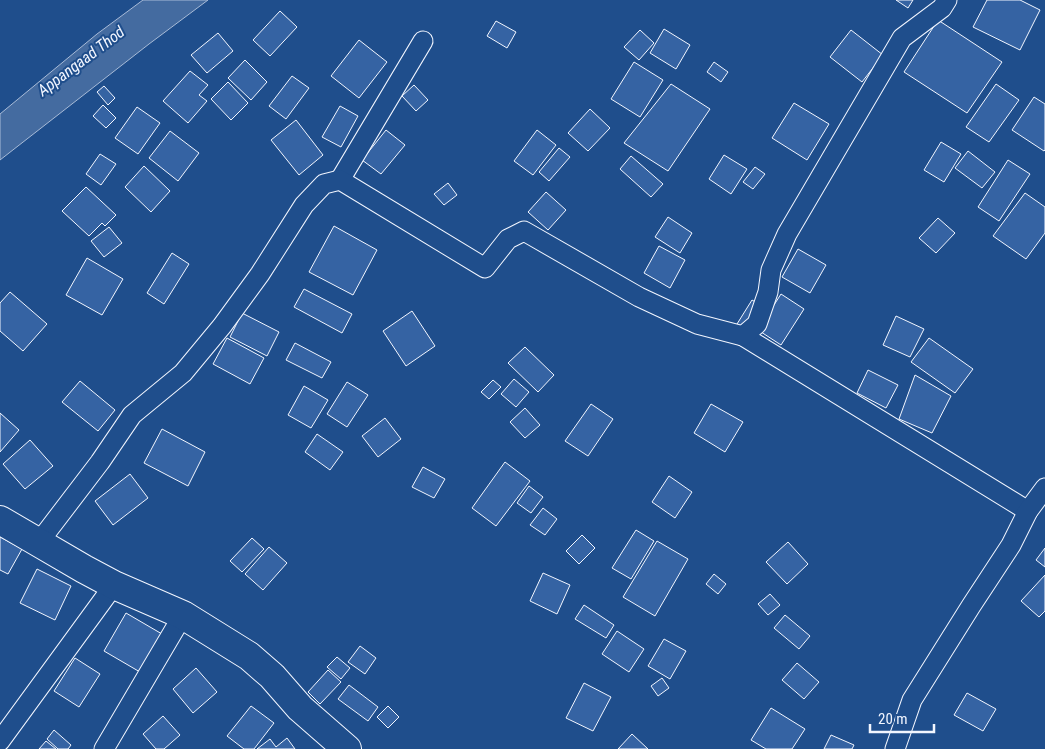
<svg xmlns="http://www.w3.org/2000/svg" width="1045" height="749" viewBox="0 0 1045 749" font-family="'Roboto Condensed',sans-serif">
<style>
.water{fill:#446ba0;stroke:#a8bbd7}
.building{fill:#3563a3;stroke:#f2f6ff}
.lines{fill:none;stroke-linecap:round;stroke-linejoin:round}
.street-casing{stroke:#f2f6ff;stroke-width:21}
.secondary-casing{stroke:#f2f6ff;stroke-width:30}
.street{stroke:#1f4e8c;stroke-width:19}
.secondary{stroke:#1f4e8c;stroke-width:28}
.labels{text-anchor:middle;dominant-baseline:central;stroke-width:4;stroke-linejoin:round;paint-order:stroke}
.water-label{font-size:16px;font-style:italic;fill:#f2f6ff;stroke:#1f4e8c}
</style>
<rect width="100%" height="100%" fill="#1f4e8c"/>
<polygon class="water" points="143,0 208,0 149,44 0,160 0,114 97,34"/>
<g class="building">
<polygon points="896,0 913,0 908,8"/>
<polygon points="987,0 1020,0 1040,10 1020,50 973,27"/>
<polygon points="280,11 297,27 270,56 253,40"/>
<polygon points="938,20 1002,62 967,113 904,72"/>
<polygon points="496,21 516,32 507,48 487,36"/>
<polygon points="664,29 690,45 676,69 650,53"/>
<polygon points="640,30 654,43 639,60 624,47"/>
<polygon points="851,30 883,55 862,82 830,57"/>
<polygon points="218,33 233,51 207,73 191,55"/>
<polygon points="359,40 387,62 359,98 331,76"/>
<polygon points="245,60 267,82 251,100 228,78"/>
<polygon points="634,62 663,80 640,117 611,99"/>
<polygon points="714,62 728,72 721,82 707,72"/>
<polygon points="190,71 208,85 199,95 207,101 188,123 163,101"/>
<polygon points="292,76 309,88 286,119 269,106"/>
<polygon points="228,82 248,103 231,120 211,99"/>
<polygon points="671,84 710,109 668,171 624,143"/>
<polygon points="996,84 1019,100 989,142 966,127"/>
<polygon points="414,85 428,100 416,111 402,96"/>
<polygon points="104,86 115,98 108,105 97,92"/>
<polygon points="1034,97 1045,104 1045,150 1044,151 1012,130"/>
<polygon points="794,103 829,124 807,160 772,138"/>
<polygon points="103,105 116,118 106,128 93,116"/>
<polygon points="340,106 358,116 341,147 322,137"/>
<polygon points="137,107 160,123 138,154 115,138"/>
<polygon points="590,109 610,128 588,151 568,133"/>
<polygon points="296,120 323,155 299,175 271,140"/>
<polygon points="386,130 405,145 381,174 362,160"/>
<polygon points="537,130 556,145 533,175 514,161"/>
<polygon points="170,131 199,153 178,181 149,158"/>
<polygon points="941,142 961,154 944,182 924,170"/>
<polygon points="559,148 570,157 549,181 539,172"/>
<polygon points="968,151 995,172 982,188 955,168"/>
<polygon points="100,154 116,164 101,185 86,174"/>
<polygon points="724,155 747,169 731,194 709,179"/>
<polygon points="631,156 663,184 651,197 620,169"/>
<polygon points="1008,160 1030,174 999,221 978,207"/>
<polygon points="144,166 170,191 151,212 125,187"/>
<polygon points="755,167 765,174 753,189 743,182"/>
<polygon points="448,183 457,195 444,205 434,194"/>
<polygon points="86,187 116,215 105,226 102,223 89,236 62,211"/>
<polygon points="546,192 566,210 548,230 528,212"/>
<polygon points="1025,193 1045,207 1045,233 1026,259 993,236"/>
<polygon points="668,217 692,233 680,253 655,237"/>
<polygon points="938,218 955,233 936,253 919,238"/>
<polygon points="334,226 377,250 353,295 309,272"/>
<polygon points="109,227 122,243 104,257 91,241"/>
<polygon points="659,246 685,260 670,288 644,273"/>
<polygon points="798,249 826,265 810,293 782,277"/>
<polygon points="172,253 189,264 164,304 147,293"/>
<polygon points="87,258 123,279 102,315 66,295"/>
<polygon points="304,289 352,314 342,333 294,307"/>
<polygon points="10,292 47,324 23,351 0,331 0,303"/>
<polygon points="781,294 804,309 781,345 758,330"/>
<polygon points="752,300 762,306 747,330 737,324"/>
<polygon points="412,311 435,346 406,366 383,331"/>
<polygon points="242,313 279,332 267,356 230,337"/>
<polygon points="896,316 924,329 910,357 883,345"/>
<polygon points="227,338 264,358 250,384 213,364"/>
<polygon points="929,338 973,369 955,393 911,362"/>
<polygon points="295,343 331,362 322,378 286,360"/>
<polygon points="525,347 554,375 538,392 508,363"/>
<polygon points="868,370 898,385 886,408 857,393"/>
<polygon points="915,375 951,396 932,433 899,419"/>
<polygon points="514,379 529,392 516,407 501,394"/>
<polygon points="493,380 501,387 489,399 481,392"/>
<polygon points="80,381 115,410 98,431 62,402"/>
<polygon points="347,382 368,395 347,427 327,414"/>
<polygon points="304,386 328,400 311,428 288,415"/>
<polygon points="591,404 613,419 588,456 565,441"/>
<polygon points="711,404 743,422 725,452 694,433"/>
<polygon points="525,408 540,425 525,438 510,422"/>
<polygon points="0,413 19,430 0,452"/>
<polygon points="385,418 401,439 378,457 362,436"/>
<polygon points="162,429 205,452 188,486 144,463"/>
<polygon points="317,434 343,452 330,470 305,452"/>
<polygon points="30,440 53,466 25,489 3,464"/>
<polygon points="505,462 530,481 496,526 472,508"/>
<polygon points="423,467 445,479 434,498 412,487"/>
<polygon points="130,474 148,498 113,525 95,501"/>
<polygon points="669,476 692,492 675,518 652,502"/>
<polygon points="529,486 543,497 531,513 517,503"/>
<polygon points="543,508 557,519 545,535 530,525"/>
<polygon points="636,530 654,541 631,579 612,568"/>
<polygon points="582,535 595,548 579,564 566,551"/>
<polygon points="0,537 22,549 8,574 0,570"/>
<polygon points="252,538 264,549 242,572 230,561"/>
<polygon points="657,541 688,559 655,616 623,597"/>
<polygon points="788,542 808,564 787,584 766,562"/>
<polygon points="269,547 287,563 263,590 245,574"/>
<polygon points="1045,548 1045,567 1036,560"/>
<polygon points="37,569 71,586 55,620 20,603"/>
<polygon points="543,573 570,585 557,614 530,601"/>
<polygon points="714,574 726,584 718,594 706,584"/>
<polygon points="1045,575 1045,611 1039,617 1021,601"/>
<polygon points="770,594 780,605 768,615 758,604"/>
<polygon points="584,605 614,625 606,638 575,619"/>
<polygon points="126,613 162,634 140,672 104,651"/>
<polygon points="785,615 810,636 799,649 774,628"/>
<polygon points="617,631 644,649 629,672 602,654"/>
<polygon points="664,639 686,651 670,679 648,666"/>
<polygon points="360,646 376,658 365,674 348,662"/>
<polygon points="337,657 350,668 341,679 327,667"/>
<polygon points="75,658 100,674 79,707 54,691"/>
<polygon points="797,663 819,682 804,699 782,680"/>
<polygon points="196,668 217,692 193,713 173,689"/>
<polygon points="328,670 341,682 320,704 308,692"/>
<polygon points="662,678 669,688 658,696 651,686"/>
<polygon points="584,683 611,697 593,731 566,718"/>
<polygon points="349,685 378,707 368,721 338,699"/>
<polygon points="967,693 996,709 983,731 954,715"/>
<polygon points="251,706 274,723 254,749 244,749 227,736"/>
<polygon points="388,706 399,717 388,728 377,717"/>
<polygon points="771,708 805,729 792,749 766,749 751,740"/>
<polygon points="163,716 180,735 164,749 156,749 143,734"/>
<polygon points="54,730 71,745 68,749 58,749 47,739"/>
<polygon points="632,734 648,749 618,749"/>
<polygon points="831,735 854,745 852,749 824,749"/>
<polygon points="287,738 295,749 257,749 270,739 276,747"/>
<polygon points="46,741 56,749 39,749"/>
</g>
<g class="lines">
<defs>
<g id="street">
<polyline points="340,180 423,41"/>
<polyline points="743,336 1028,511"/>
<polyline points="39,542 100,462 132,415 183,373 222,326 260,274 304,205 324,184 340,180 485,268 508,239 524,231 639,297 697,324 743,336 757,324 768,292 771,270 787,234 902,38 942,8 947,0"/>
<polyline points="0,741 114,585"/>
<polyline points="104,749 183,615"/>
<polyline points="895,749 912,700 971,606 1011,545 1028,511 1045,488"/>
</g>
<polyline id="secondary" points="0,520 84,569 114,585 183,615 249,656 272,676 300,708 347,749"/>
</defs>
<use href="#street" class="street-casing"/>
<use href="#secondary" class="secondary-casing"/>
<use href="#street" class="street"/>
<use href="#secondary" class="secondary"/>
</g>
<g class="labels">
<g class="water-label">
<text transform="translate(81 61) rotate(-37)">Appangaad Thod</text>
</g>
</g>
<path d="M870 724v8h64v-8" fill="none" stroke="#f2f6ff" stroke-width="2.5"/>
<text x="878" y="724" font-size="15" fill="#f2f6ff" stroke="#1f4e8c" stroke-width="4" paint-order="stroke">20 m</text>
</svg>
